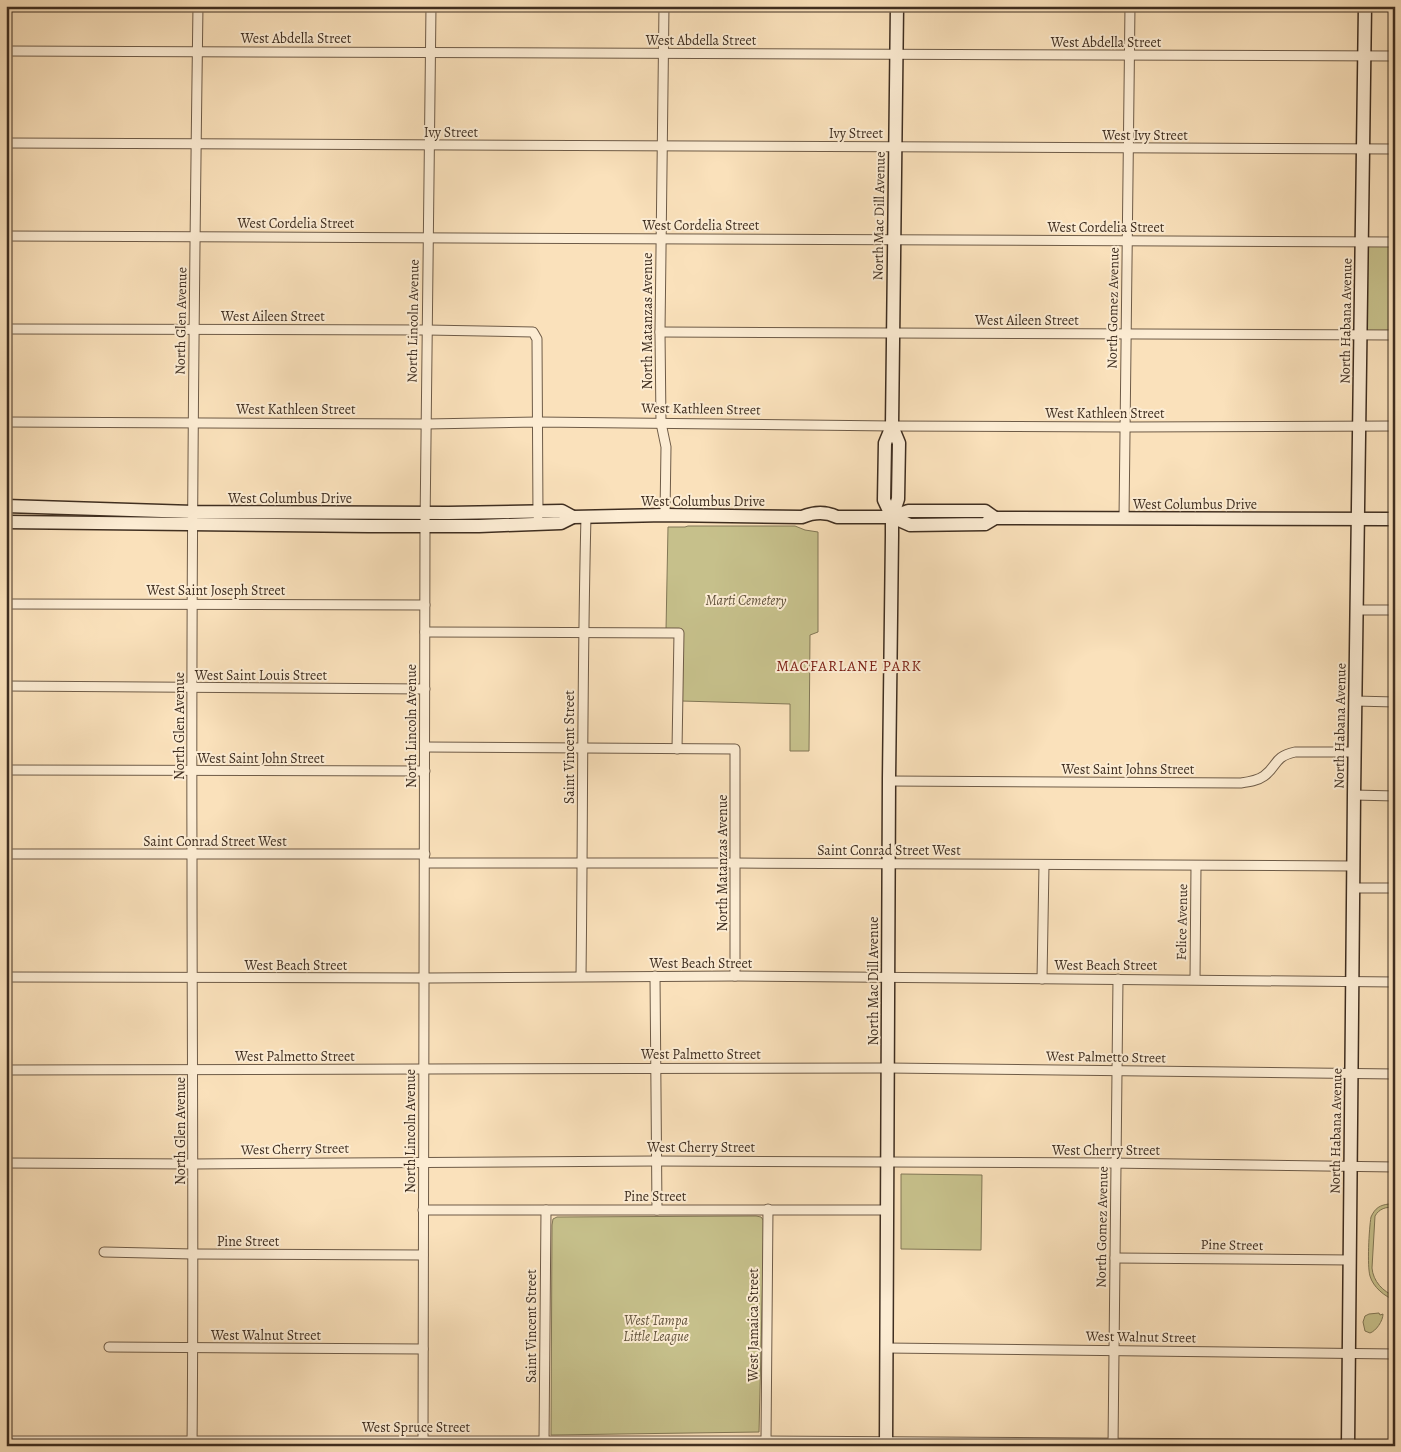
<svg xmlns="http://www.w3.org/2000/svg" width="1401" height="1452" viewBox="0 0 1401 1452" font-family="Alegreya,serif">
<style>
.green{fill:#c6c08b;stroke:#827756}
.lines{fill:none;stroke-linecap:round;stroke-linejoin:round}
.street-casing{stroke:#6e5b47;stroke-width:11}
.secondary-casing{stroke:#3f2e20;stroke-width:15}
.street{stroke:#fcecd3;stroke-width:9}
.secondary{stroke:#fcecd3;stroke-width:12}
.labels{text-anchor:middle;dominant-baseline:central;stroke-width:4;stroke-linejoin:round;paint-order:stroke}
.street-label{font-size:14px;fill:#3f2e20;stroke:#fcecd3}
.park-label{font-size:14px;font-style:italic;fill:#61523b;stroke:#fcecd3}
.neighbourhood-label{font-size:15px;letter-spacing:1px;fill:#7a1f14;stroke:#fcecd3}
</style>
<rect width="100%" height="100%" fill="#fae1bb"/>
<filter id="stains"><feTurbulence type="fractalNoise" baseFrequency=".004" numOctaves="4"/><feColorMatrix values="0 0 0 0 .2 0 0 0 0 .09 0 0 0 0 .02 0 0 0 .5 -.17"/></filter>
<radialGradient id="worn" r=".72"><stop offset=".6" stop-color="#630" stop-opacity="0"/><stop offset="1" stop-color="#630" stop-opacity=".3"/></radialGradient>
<g class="green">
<polygon points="1366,246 1395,246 1395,330 1365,331"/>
<polygon points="688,526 795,526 805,530 818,532 818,632 810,635 809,751 790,751 790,704 681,701 681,631 666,630 668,527 685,527"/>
<polygon points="901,1174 982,1175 981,1250 901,1249"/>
<path d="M1389 1204 1395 1205V1208C1386 1206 1379 1209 1375 1216L1372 1268C1373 1281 1383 1292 1395 1296V1300C1385 1297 1373 1287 1370 1276 1367 1266 1369 1229 1371 1217 1375 1208 1380 1205 1389 1204Z"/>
<polygon points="756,1216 761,1217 764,1221 759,1432 551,1435 552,1225 553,1219 557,1217"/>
<path d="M1379 1313 1380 1315 1383 1314C1383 1321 1376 1331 1370 1333L1365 1331 1363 1322 1365 1316 1369 1314Z"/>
</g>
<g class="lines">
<defs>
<g id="street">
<polyline points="664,6 660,332 661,423 666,447 665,515"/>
<polyline points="6,51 1395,56"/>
<polyline points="6,143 1395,149"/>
<polyline points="6,236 1395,242"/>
<polyline points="6,329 427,330 533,332 537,339 538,516"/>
<polyline points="660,332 1395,335"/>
<polyline points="6,422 426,424 538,422 892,426 1126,427 1395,426"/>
<polyline points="1124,519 1130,6"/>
<polyline points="6,604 425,605"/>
<polyline points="1356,610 1395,610"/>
<polyline points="425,632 679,633 677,749"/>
<polyline points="6,686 425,689"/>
<polyline points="1355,701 1395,702"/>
<polyline points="425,747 735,749 735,976"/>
<polyline points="6,770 425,771"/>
<path d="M889 781 1241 783C1249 782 1257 781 1264 776 1278 766 1273 757 1295 752H1355"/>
<polyline points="1354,795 1395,796"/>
<polyline points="6,854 425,854"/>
<polyline points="425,863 736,863 1354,866"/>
<polyline points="1354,888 1395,888"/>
<path d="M581 976C583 823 582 670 586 517"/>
<polyline points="655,976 657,1210"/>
<polyline points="6,977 429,978 735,976 1395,982"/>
<polyline points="1042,979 1044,865"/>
<polyline points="1195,979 1196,866"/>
<polyline points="6,1070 888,1068 1395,1074"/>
<polyline points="6,1163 194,1164 656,1161 1107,1163 1395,1167"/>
<polyline points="423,1210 887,1210"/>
<polyline points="104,1252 193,1254 423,1255"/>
<polyline points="1115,1258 1350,1260"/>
<polyline points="109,1347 423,1349"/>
<polyline points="886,1348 1395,1354"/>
<polyline points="6,1441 766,1441 1395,1445"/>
<polyline points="544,1441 546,1210"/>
<polyline points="766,1441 768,1209"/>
<path d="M192 1446C194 1250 192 1055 192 860 191 575 194 291 198 6"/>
<polyline points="423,1446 425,526 431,6"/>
<polyline points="1113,1446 1118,979"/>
</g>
<g id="secondary">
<polyline points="6,506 193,512 448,513 562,511 573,517"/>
<polyline points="892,517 884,500 885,443 892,426 897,6"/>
<polyline points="892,517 910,525 985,524 995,518 1395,519"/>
<path d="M6 522 369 526H479L561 523 573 517 665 515 802 517C814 512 825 511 837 517H892L908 511H985L995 518"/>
<polyline points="886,1446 889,779 892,535 892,517 898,499 899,443 892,426"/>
<polyline points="1348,1446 1354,795 1365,6"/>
</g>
</defs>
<use href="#street" class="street-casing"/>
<use href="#secondary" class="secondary-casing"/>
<use href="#street" class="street"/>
<use href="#secondary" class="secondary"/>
</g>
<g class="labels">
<g class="street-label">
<text x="296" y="38">West Abdella Street</text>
<text x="701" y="40">West Abdella Street</text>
<text x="1106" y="42">West Abdella Street</text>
<text x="451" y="132">Ivy Street</text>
<text x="856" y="133">Ivy Street</text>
<text x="1145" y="135">West Ivy Street</text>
<text transform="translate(879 216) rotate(-89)">North Mac Dill Avenue</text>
<text x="296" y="223">West Cordelia Street</text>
<text x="701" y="225">West Cordelia Street</text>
<text x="1106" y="227">West Cordelia Street</text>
<text transform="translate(1113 308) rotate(-89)">North Gomez Avenue</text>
<text x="273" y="316">West Aileen Street</text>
<text x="1027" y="320">West Aileen Street</text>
<text transform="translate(181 321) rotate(-89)">North Glen Avenue</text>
<text transform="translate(413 321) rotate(-89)">North Lincoln Avenue</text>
<text transform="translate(647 321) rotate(-90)">North Matanzas Avenue</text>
<text transform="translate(1346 321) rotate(-89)">North Habana Avenue</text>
<text x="296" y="409">West Kathleen Street</text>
<text transform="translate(701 409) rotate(1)">West Kathleen Street</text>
<text x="1105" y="413">West Kathleen Street</text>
<text x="290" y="498">West Columbus Drive</text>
<text x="703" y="501">West Columbus Drive</text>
<text x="1195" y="504">West Columbus Drive</text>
<text x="216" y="590">West Saint Joseph Street</text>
<text x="261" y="675">West Saint Louis Street</text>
<text transform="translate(179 726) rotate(-90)">North Glen Avenue</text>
<text transform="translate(411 726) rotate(-90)">North Lincoln Avenue</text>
<text transform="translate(1340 726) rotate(-89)">North Habana Avenue</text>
<text transform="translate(569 747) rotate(-90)">Saint Vincent Street</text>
<text x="261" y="758">West Saint John Street</text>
<text x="1128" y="769">West Saint Johns Street</text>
<text x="215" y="841">Saint Conrad Street West</text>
<text x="889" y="850">Saint Conrad Street West</text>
<text transform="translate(722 863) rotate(-90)">North Matanzas Avenue</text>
<text transform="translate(1182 922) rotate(-89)">Felice Avenue</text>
<text x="701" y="963">West Beach Street</text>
<text x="296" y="965">West Beach Street</text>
<text x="1106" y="965">West Beach Street</text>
<text transform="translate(873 981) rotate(-90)">North Mac Dill Avenue</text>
<text x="701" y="1054">West Palmetto Street</text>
<text x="295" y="1056">West Palmetto Street</text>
<text transform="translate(1106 1057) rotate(1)">West Palmetto Street</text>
<text transform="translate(180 1131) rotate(-90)">North Glen Avenue</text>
<text transform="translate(410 1131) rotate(-90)">North Lincoln Avenue</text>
<text transform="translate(1336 1131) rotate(-89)">North Habana Avenue</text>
<text x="701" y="1147">West Cherry Street</text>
<text transform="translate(295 1149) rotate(-1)">West Cherry Street</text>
<text x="1106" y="1150">West Cherry Street</text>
<text x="655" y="1196">Pine Street</text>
<text transform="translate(1102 1227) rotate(-89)">North Gomez Avenue</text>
<text x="248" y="1241">Pine Street</text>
<text transform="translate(1232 1245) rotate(1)">Pine Street</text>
<text transform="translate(753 1325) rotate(-90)">West Jamaica Street</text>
<text transform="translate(531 1326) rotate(-90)">Saint Vincent Street</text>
<text x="266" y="1335">West Walnut Street</text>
<text transform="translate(1141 1337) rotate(1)">West Walnut Street</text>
<text x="416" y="1427">West Spruce Street</text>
</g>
<g class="park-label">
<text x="746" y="600">Marti Cemetery</text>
<text x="656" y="1320">West Tampa<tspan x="656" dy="16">Little League</tspan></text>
</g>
<g class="neighbourhood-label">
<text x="849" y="666">MACFARLANE PARK</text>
</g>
</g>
<rect width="1401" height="1452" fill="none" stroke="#fae1bb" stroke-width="25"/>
<rect x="8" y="8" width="1386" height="1437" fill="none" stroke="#3f2e20" stroke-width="2.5"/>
<rect x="12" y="12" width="1376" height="1427" fill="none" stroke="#3f2e20"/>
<rect width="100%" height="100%" filter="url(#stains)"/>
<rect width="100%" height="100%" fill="url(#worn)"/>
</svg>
